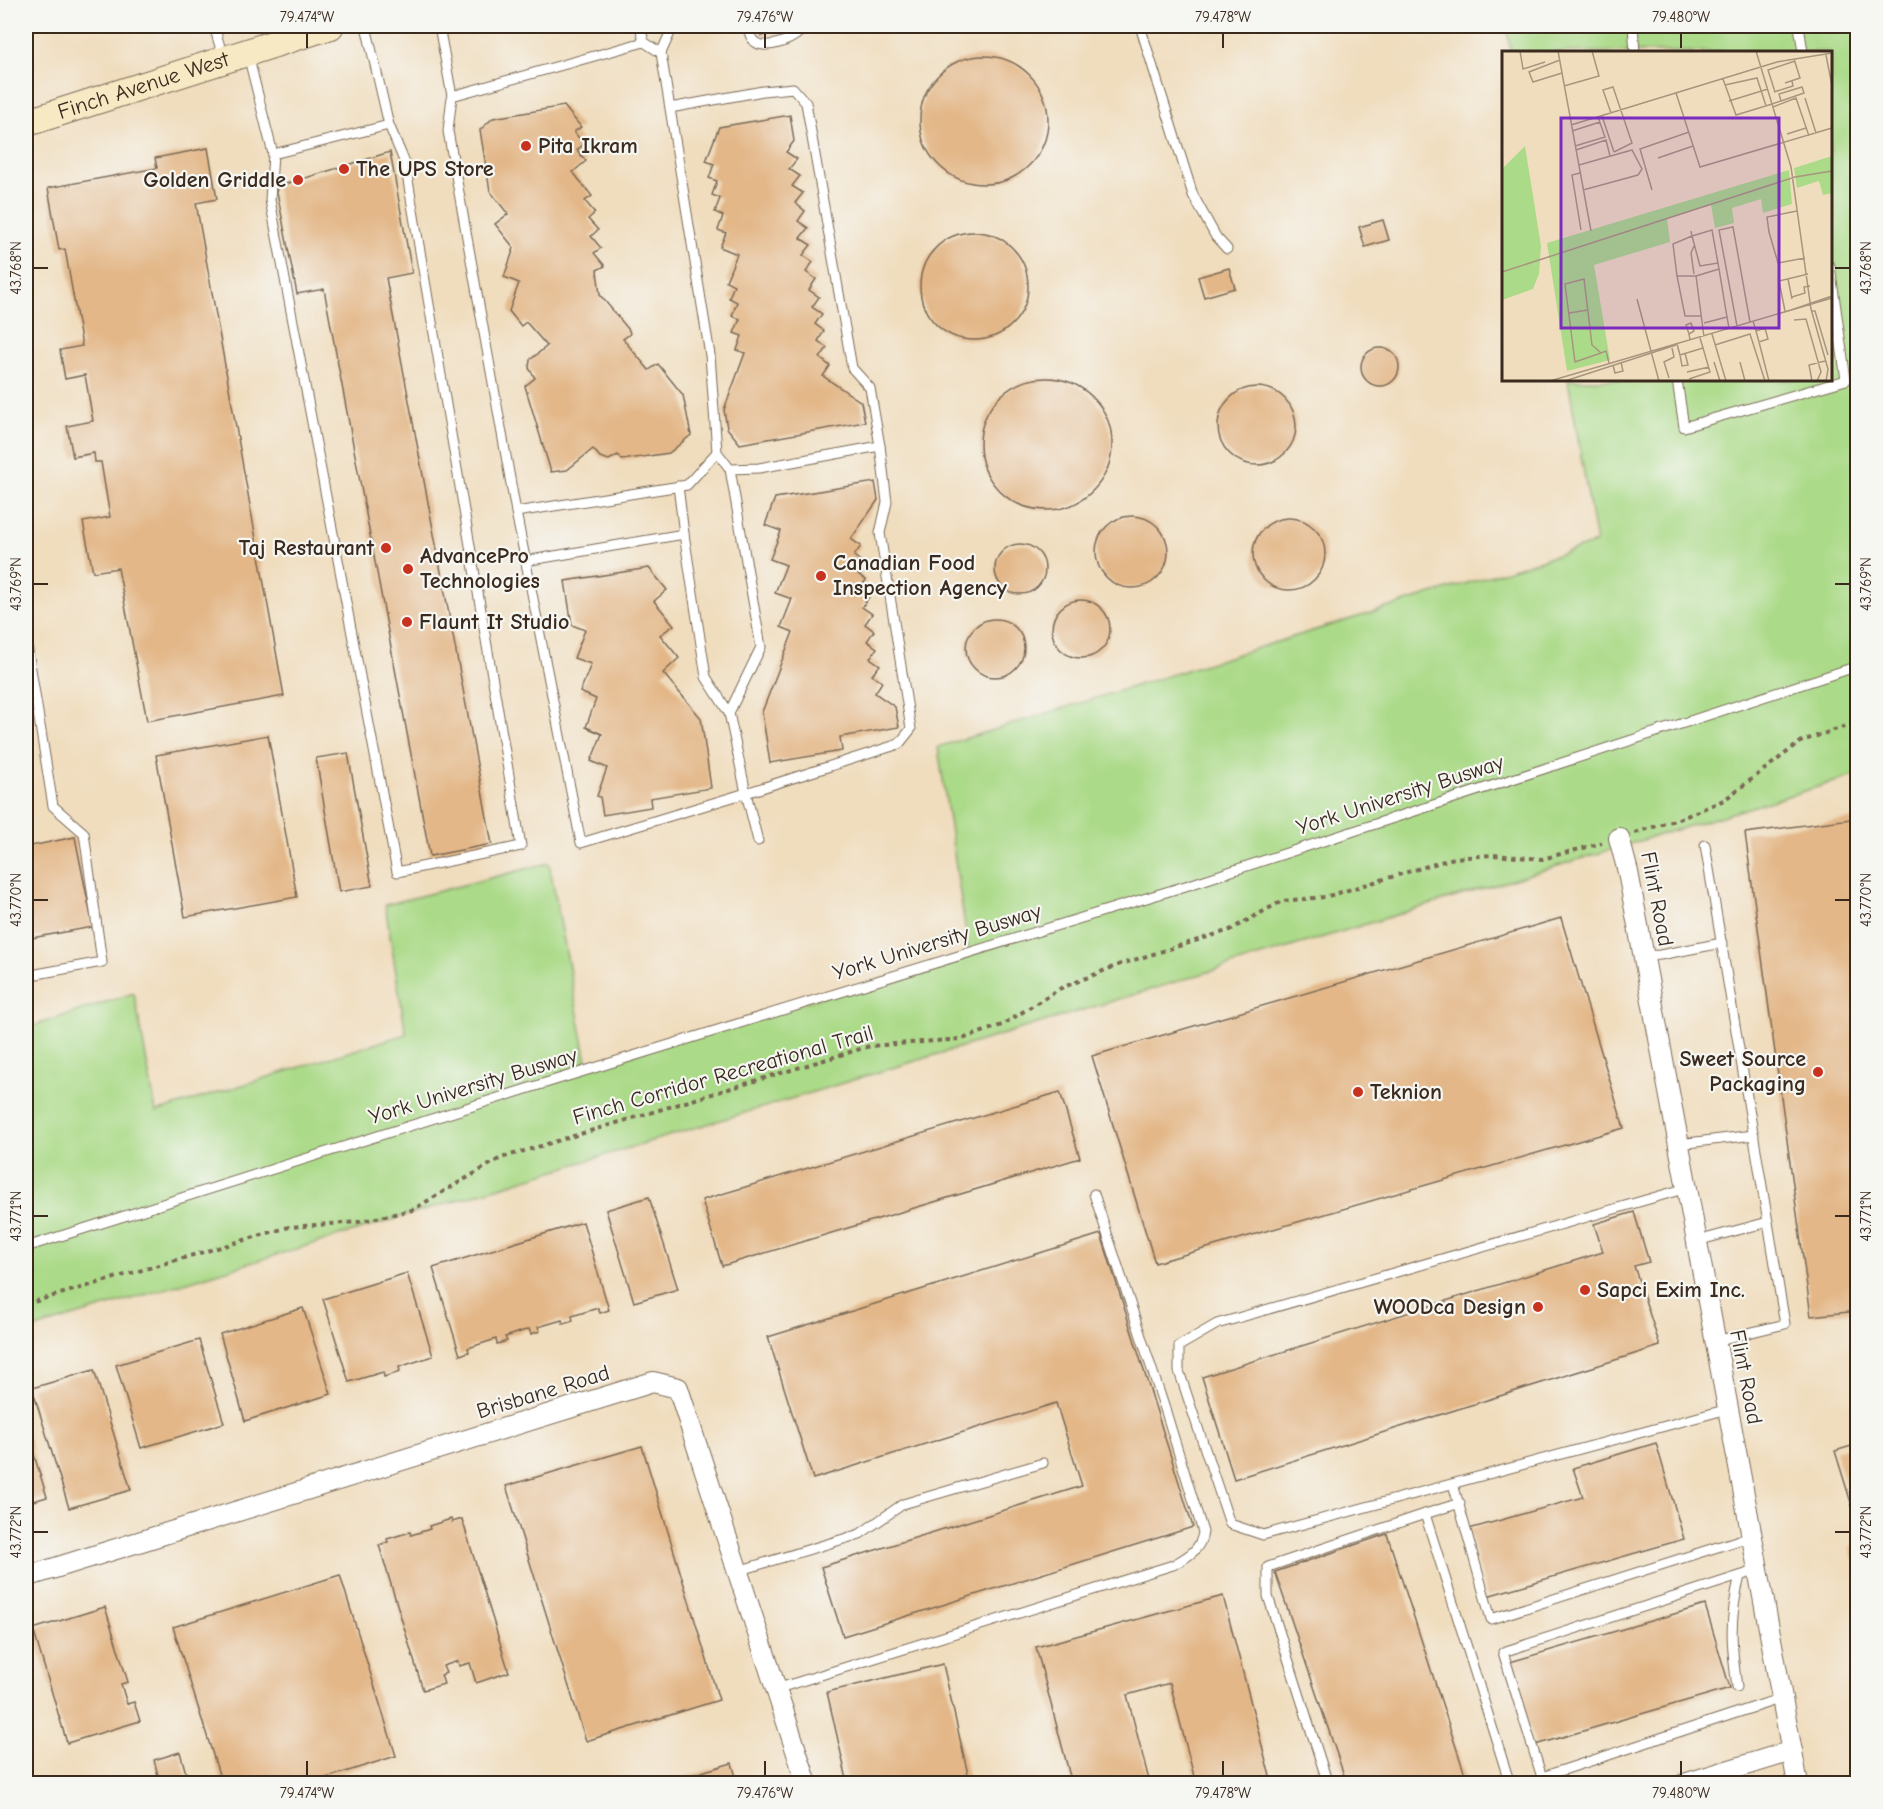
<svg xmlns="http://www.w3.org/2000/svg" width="1883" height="1809" viewBox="0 0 1883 1809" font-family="'Comic Neue',sans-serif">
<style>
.green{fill:#abda88;stroke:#738253;stroke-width:1.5}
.building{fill:#e3b788}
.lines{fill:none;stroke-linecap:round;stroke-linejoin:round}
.lane-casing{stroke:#7a6956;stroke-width:11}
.street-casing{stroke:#7a6956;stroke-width:22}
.secondary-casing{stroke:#7a6956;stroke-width:29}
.path{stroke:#7a6956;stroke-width:4;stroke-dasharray:4.5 4.5;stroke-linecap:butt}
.lane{stroke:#fff;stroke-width:9}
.street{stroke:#fff;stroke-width:20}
.secondary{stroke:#f7e9c3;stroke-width:27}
.ticks{fill:none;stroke:#3b2a1e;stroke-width:2}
.poi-dot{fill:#c8321e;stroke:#f6f6f2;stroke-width:2}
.labels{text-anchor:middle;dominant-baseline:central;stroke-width:4.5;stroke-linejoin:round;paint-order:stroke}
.street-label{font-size:22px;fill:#3b2a1e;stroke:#f6f6f2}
.poi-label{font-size:22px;font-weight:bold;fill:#3b2a1e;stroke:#f6f6f2;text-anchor:start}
.inset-road{fill:none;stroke:#a8957e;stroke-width:1.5}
.view{fill:#7b2cbf;fill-opacity:0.15;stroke:#7b2cbf;stroke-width:3}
.inset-edge{fill:none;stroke:#3b2a1e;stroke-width:3}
.neatline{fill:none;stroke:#3b2a1e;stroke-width:2}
.ticks-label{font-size:15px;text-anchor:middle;fill:#3b2a1e}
</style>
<rect width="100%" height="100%" fill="#f6f6f2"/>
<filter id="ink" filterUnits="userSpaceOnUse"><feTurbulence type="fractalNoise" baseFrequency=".0167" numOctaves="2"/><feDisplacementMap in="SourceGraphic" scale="12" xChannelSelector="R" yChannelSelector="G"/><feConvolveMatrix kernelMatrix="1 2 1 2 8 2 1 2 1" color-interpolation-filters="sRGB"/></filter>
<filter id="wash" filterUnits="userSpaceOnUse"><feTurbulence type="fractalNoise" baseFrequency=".008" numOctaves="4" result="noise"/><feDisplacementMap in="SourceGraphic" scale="24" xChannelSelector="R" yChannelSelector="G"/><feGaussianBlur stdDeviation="1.35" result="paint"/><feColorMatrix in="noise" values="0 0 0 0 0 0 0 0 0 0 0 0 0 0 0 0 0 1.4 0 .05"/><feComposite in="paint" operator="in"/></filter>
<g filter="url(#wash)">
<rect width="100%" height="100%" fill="#f0ddbe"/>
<polygon class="green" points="1506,26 1857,26 1857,775 26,1331 26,1028 134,993 156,1112 406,1034 385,905 549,863 588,1067 969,953 938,747 1596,543 1568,380 1830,380 1830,52 1511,52"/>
<g id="blocks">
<g class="building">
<polygon points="759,26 784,26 785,29 762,36"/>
<circle cx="984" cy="120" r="64"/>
<polygon points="564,106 581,127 574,132 584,144 577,150 586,161 573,172 592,196 585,201 595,213 588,219 598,230 591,236 601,248 594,253 605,266 597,270 600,295 629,330 630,334 623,339 649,370 658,364 683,395 691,435 669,453 622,460 618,455 609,460 600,457 593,449 567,470 551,472 525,386 535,378 529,368 530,360 547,346 526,322 521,326 509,311 519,283 504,277 514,248 495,224 508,214 490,191 480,130 493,118"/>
<polygon points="790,115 794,141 786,152 797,159 789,169 800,176 792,186 803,193 795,203 805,211 798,221 808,228 800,238 811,245 803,255 813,262 806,272 816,279 809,290 819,297 812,307 822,314 815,324 824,331 818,341 827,348 820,358 830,366 823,376 861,402 865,422 740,444 727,428 724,410 745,353 737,350 742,336 734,333 740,319 732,316 737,302 729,298 734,285 726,281 737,254 720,247 726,233 718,230 723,216 715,212 720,198 712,195 717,181 709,178 714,164 706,161 719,127"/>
<polygon points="208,148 217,199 196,203 284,696 147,721 118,568 93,572 83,522 110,517 101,462 95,462 94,453 73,457 67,426 93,421 85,375 65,379 60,350 82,346 65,249 59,250 48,188 157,168 155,158"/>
<polygon points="390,152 412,273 386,278 492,844 430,856 324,289 297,294 276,187"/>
<polygon points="1383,220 1389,240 1365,247 1359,227"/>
<circle cx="974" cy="286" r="54"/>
<polygon points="1229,268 1235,288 1204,297 1198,277"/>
<circle cx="1380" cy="367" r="19"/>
<circle cx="1046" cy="444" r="66"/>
<circle cx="1257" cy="426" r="39"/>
<polygon points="875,482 878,500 851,539 861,546 854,556 863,563 856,573 866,580 859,590 869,597 862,607 872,614 865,624 874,631 867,641 877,648 870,658 880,665 872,675 882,682 875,693 895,707 899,727 840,737 842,751 770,763 762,712 793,632 781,627 792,599 775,593 786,565 770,559 781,531 765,525 775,498"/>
<circle cx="1132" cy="552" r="36"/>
<circle cx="1289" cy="554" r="36"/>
<circle cx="1020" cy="569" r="25"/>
<polygon points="649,568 667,590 654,601 674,625 660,635 679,658 663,673 701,718 711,788 650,798 651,807 603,815 600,797 597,796 607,768 591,761 602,734 586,727 596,699 580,692 591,664 574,658 585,630 572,625 565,581"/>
<circle cx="1081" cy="629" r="29"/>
<circle cx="995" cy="648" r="29"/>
<polygon points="268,735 297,897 185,917 156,755"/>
<polygon points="348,753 372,886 339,892 316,758"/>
<polygon points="1858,818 1858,1311 1811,1316 1745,833"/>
<polygon points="75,837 93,927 26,939 26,847"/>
<polygon points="1561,918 1624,1128 1155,1263 1092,1056"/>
<polygon points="1060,1092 1080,1158 722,1266 702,1200"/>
<polygon points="649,1197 678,1289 634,1302 606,1210"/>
<polygon points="1634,1212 1649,1262 1634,1266 1660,1346 1234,1479 1202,1377 1603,1252 1594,1224"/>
<polygon points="583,1222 609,1310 600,1313 598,1308 572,1316 573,1321 563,1324 562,1320 538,1327 540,1331 531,1334 529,1329 505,1337 507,1341 497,1344 496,1339 468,1348 469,1352 460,1355 433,1268"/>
<polygon points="1101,1234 1193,1527 843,1636 821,1567 1082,1486 1056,1403 813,1479 768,1337"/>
<polygon points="407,1273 433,1356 399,1367 400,1372 384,1377 383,1372 349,1382 323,1299"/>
<polygon points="303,1308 331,1394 245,1421 220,1334"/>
<polygon points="199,1340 224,1423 141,1448 116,1365"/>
<polygon points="94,1370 131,1490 69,1508 32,1388"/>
<polygon points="26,1429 47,1497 30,1502 31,1507 26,1509"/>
<polygon points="1656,1443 1684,1539 1487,1596 1469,1529 1583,1497 1573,1468"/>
<polygon points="1858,1444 1858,1522 1857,1522 1835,1451"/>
<polygon points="642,1446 719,1700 586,1741 506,1486"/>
<polygon points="451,1519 452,1522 462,1519 509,1672 476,1683 470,1663 459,1666 458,1661 443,1666 446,1673 441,1675 444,1684 423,1690 379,1545 388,1542 387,1539 410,1532 411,1535 430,1529 429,1526"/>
<polygon points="1387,1534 1468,1784 1347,1784 1275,1572"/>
<polygon points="1858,1542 1858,1569 1857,1569 1850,1549"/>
<polygon points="340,1575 396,1756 307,1784 222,1784 173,1627"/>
<polygon points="1223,1596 1272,1784 1196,1784 1170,1683 1127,1695 1150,1784 1072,1784 1036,1647"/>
<polygon points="1705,1605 1730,1688 1535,1745 1510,1662"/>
<polygon points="105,1607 128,1682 121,1684 127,1704 134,1702 140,1721 67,1743 33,1629"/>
<polygon points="943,1664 969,1779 948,1784 848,1784 827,1692"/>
<polygon points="180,1752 189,1784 146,1784 159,1779 154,1760"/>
<polygon points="732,1763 738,1784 665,1784 664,1783"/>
</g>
</g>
</g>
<g filter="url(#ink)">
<use href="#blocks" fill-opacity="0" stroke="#7a6956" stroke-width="1.5"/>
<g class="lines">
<defs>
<g id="lane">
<polyline points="214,26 223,57"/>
<polyline points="439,26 452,96 644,42"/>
<polyline points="640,26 644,42 661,53"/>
<polyline points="668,26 670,33 661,53 710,355 717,452 730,469 759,468 880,446 870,388 852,368 806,103 793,88 763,91 670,108"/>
<path d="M747 26C749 31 750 39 755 42 765 51 800 39 803 26"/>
<polyline points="1140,26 1193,195 1216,237 1227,249"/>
<polyline points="1633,26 1635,52"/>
<polyline points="1799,26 1803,52"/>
<polyline points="248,55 273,154 270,200 397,872 521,846 405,163 389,125 366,26"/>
<polyline points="452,96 448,131 516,512 687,485 717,452"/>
<polyline points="273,154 389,125"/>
<polyline points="1677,380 1684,427 1846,380 1830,266"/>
<polyline points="678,486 684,534"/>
<polyline points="516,512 581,843 746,793 729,713 706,677 684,534 525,561"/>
<polyline points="26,638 53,806 84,833 102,962 26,976"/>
<polyline points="729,713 761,647 730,469"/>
<polyline points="758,841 746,793 899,744 911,729 880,533 887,502 880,446"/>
<polyline points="1705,845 1785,1324 1715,1341"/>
<polyline points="1643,956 1660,955 1722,943"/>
<polyline points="1679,1144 1754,1135"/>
<polyline points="1687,1188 1217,1324 1179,1346 1179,1371 1230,1524 1263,1535 1728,1409"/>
<polyline points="1697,1241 1768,1222"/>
<polyline points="26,1247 539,1085 1192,884 1858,666"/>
<polyline points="1453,1484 1491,1619 1752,1536"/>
<polyline points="1460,1503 1425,1514 1510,1784"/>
<polyline points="738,1571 860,1534 903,1504 1043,1463"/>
<path d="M1737 1687C1731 1643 1729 1620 1740 1576"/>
<path d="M776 1689 1173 1565C1187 1557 1201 1550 1203 1532L1166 1412 1094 1194"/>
<polyline points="1542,1777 1782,1698"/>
<polyline points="1328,1784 1268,1596 1268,1567 1425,1514"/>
<polyline points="1544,1784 1503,1652 1758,1570"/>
</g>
<g id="street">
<polyline points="1619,838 1628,872 1798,1784"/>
<polyline points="26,1577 653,1382 678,1388 807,1784"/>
<polyline points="1684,1784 1792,1751"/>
</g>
<g id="secondary">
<path id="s1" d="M26 123 330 26"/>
</g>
</defs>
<use href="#lane" class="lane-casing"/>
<use href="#street" class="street-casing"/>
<use href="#secondary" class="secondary-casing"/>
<g class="path">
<polyline points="1635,833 1684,817 1724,800 1802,741 1858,722"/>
<polyline points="26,1304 289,1227 358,1222 412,1210 501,1158 870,1046 962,1039 1002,1025 1059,989 1118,965 1230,930 1282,901 1325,897 1454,858 1493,855 1542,859 1602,843"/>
</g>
<use href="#lane" class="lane"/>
<use href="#street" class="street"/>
<use href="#secondary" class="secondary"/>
</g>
</g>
<path class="ticks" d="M307 33V48M765 33V48M1223 33V48M1681 33V48M33 268H48M1835 268H1850M33 584H48M1835 584H1850M33 900H48M1835 900H1850M33 1216H48M1835 1216H1850M33 1532H48M1835 1532H1850M307 1761V1776M765 1761V1776M1223 1761V1776M1681 1761V1776"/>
<g class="poi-dot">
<circle cx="526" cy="146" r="6"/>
<circle cx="344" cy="169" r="6"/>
<circle cx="298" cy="180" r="6"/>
<circle cx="386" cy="548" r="6"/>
<circle cx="408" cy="569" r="6"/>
<circle cx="821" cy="576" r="6"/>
<circle cx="407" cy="622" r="6"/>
<circle cx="1818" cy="1072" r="6"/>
<circle cx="1358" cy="1092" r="6"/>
<circle cx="1585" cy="1290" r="6"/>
<circle cx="1538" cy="1307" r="6"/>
</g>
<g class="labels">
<g class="street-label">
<text stroke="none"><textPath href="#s1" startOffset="123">Finch Avenue West</textPath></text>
<text transform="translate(1400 795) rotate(-18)">York University Busway</text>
<text transform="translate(1657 899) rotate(79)">Flint Road</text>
<text transform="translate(937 942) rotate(-17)">York University Busway</text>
<text transform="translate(723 1075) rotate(-16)">Finch Corridor Recreational Trail</text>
<text transform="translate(473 1086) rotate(-17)">York University Busway</text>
<text transform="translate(1746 1377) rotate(79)">Flint Road</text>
<text transform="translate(543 1392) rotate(-17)">Brisbane Road</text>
</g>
<g class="poi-label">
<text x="538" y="146">Pita Ikram</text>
<text x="356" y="169">The UPS Store</text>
<text x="286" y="180" text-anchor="end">Golden Griddle</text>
<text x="374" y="548" text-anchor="end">Taj Restaurant</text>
<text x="420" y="556">AdvancePro<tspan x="420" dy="25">Technologies</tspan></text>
<text x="833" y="563">Canadian Food<tspan x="833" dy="25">Inspection Agency</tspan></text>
<text x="419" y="622">Flaunt It Studio</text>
<text x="1806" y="1059" text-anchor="end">Sweet Source<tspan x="1806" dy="25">Packaging</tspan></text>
<text x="1370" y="1092">Teknion</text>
<text x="1597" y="1290">Sapci Exim Inc.</text>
<text x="1526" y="1307" text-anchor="end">WOODca Design</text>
</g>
</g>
<g transform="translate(1502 51)">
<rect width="330" height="330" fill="#f0ddbe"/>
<path d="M23 95 39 195 37 223 31 238 0 249V118ZM330 105V142L321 144 317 130 295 137 292 117ZM287 119 290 153 261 162 259 148 230 157 232 172 213 177 209 154 165 167 168 191 92 214 108 309 65 320 45 192Z" fill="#abda88"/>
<path class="inset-road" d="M18 0 21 18 43 11M56 0 89 180M254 0 289 116 309 258 326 318 324 330M324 4 330 35M58 9 27 21 31 31 60 22M221 28 234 64 270 53 279 50 302 42 300 36 277 43 279 50M283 32 298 27 292 8M223 34 255 27 264 55M62 35 97 25 90 0M272 41 291 35 290 30M273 41 266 19 293 10M174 42 198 116 330 77M303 47 314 82M227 50 266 38M271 56 294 47 307 85M109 62 101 39 111 36 130 92 112 101M100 65 112 101M69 74 275 11 330 2M70 80 98 71M285 83 304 77M73 95 103 86 96 66M74 99 104 89 108 105M156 107 191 95M77 114 130 99 140 118 136 124 81 139M78 122 70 124 79 179M150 139 138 98 187 81M295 160 265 166 267 181 276 212 303 207M192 195 189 202 192 223M216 212 198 215 190 185 210 179 217 218M0 221 293 126 330 120M175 225 171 193 190 185 189 180M194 225 217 218 225 266M286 228 290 248M290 246 303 242 302 236 308 235M135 248 157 330M289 259 330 245M283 260 277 230 306 223M309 260H313L326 304M67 262 86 259M199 265H183L175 225H194L202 286M292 269 304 268 319 321 315 330M251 270 254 280 257 291 266 288 263 277 254 280M202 272 225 266 227 277M235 275 217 179 231 176 248 271M187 283 184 274 189 272 192 280 187 283 188 289M210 283 224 330M257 291 267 330M175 293 178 304 201 297 198 287M213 294 248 283 263 330M99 302 73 311 63 233 82 228 90 294 99 302 104 300 107 312M178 304 180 315 186 314 183 302M212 311 218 330M238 311 243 330M111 314 113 322 121 320 119 311M185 321 207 316M167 327 162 311 172 306 170 297M187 328 208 321 201 297M48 330 330 247M63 330 174 294M310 330 307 314 323 310"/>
<path class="view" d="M59 67H277V277H59Z"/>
<rect width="330" height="330" class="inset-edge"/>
</g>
<rect width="1883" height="1809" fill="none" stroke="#f6f6f2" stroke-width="66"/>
<rect x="33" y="33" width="1817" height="1743" class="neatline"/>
<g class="ticks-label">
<text x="307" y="22">79.474°W</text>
<text x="765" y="22">79.476°W</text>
<text x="1223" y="22">79.478°W</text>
<text x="1681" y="22">79.480°W</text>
<text transform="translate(1866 268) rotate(-90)" y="5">43.768°N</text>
<text transform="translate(16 268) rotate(-90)" y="5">43.768°N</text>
<text transform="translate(1866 584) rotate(-90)" y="5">43.769°N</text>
<text transform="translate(16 584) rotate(-90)" y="5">43.769°N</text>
<text transform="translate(1866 900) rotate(-90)" y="5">43.770°N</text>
<text transform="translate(16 900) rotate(-90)" y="5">43.770°N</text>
<text transform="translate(1866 1216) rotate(-90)" y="5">43.771°N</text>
<text transform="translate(16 1216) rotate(-90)" y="5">43.771°N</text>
<text transform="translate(1866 1532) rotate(-90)" y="5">43.772°N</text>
<text transform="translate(16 1532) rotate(-90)" y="5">43.772°N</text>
<text x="307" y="1798">79.474°W</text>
<text x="765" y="1798">79.476°W</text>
<text x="1223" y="1798">79.478°W</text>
<text x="1681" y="1798">79.480°W</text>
</g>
</svg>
